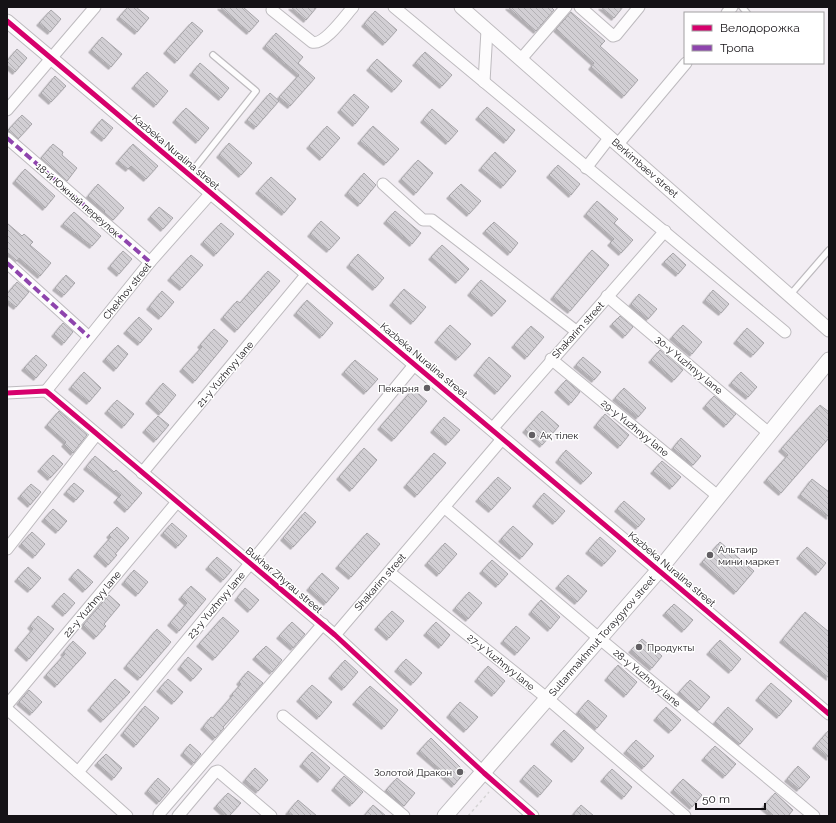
<svg xmlns="http://www.w3.org/2000/svg" width="836" height="823" viewBox="0 0 836 823" font-family="Raleway,sans-serif">
<style>
.building{fill:url(#building-back-hatch);stroke:#a8a6aa;filter:url(#shadow)}
.lines{fill:none;stroke-linecap:round;stroke-linejoin:round}
.service-casing{stroke:#bebbbf;stroke-width:8}
.minor-casing{stroke:#bebbbf;stroke-width:13}
.tertiary-casing{stroke:#bebbbf;stroke-width:15}
.secondary-casing{stroke:#bebbbf;stroke-width:17}
.path{stroke:#d5d4d5;stroke-width:1.5;stroke-dasharray:3 3;stroke-linecap:butt}
.service{stroke:#fdfcfd;stroke-width:5.5}
.minor{stroke:#fdfcfd;stroke-width:11}
.tertiary{stroke:#fdfcfd;stroke-width:13}
.secondary{stroke:#fdfcfd;stroke-width:15}
.quiet{stroke:#8e44ad;stroke-width:4;stroke-dasharray:8 4;stroke-linecap:butt}
.cycleway-casing{stroke:#fff;stroke-width:8}
.cycleway{stroke:#d6006c;stroke-width:5}
.poi-dot{fill:#625f63;stroke:#fff;stroke-width:1.5}
.labels{text-anchor:middle;dominant-baseline:central;stroke-width:3;stroke-linejoin:round;paint-order:stroke}
.street-label{font-size:10px;fill:#151216;stroke:#fff}
.poi-label{font-size:10px;fill:#151216;stroke:#fff;text-anchor:start}
</style>
<defs>
<pattern id="building-back-hatch" width="6" height="6" patternUnits="userSpaceOnUse"><rect width="6" height="6" fill="#d2cfd4"/><path d="M-1 5l2 2M0 0l6 6M5-1l2 2" fill="none" stroke="#b3b1b5"/></pattern>
<filter id="shadow"><feDropShadow dx="-2.5" dy="2.5" stdDeviation="0" flood-color="#0004"/></filter>
</defs>
<rect width="100%" height="100%" fill="#f2edf3"/>
<g class="building">
<polygon points="128,7 136,7 149,18 137,32 119,17"/>
<polygon points="220,7 243,7 259,21 249,32"/>
<polygon points="291,7 317,7 306,20"/>
<polygon points="508,7 551,7 554,10 536,31"/>
<polygon points="601,7 623,7 614,18"/>
<polygon points="51,10 61,19 50,32 39,23"/>
<polygon points="375,11 397,30 385,43 364,24"/>
<polygon points="571,12 605,41 600,46 638,80 624,96 591,67 594,63 556,29"/>
<polygon points="192,22 203,31 177,61 166,51"/>
<polygon points="276,33 303,57 298,63 315,78 290,106 279,97 299,75 265,46"/>
<polygon points="102,37 122,54 111,67 91,50"/>
<polygon points="17,49 27,58 15,72 7,65 7,61"/>
<polygon points="425,52 452,75 442,86 415,63"/>
<polygon points="377,59 402,81 394,90 369,68"/>
<polygon points="200,63 229,88 221,98 192,73"/>
<polygon points="147,72 168,91 156,105 134,86"/>
<polygon points="55,76 66,86 51,102 41,93"/>
<polygon points="270,93 279,101 256,127 247,120"/>
<polygon points="354,94 369,107 355,124 340,110"/>
<polygon points="487,107 515,130 506,141 478,117"/>
<polygon points="186,108 209,128 198,141 175,120"/>
<polygon points="432,109 458,131 448,142 423,120"/>
<polygon points="22,115 32,124 18,139 8,130"/>
<polygon points="102,119 113,128 104,139 93,130"/>
<polygon points="327,126 340,138 322,158 309,146"/>
<polygon points="373,126 399,149 386,163 360,141"/>
<polygon points="229,143 252,163 241,175 219,155"/>
<polygon points="53,144 63,152 62,155 77,168 67,181 41,158"/>
<polygon points="133,144 158,166 146,179 131,166 128,169 118,161"/>
<polygon points="495,152 516,171 503,186 481,168"/>
<polygon points="418,160 433,173 416,193 401,179"/>
<polygon points="558,165 580,184 571,195 549,175"/>
<polygon points="25,169 55,196 45,208 15,181"/>
<polygon points="364,173 376,185 360,204 347,193"/>
<polygon points="271,177 296,199 284,213 258,191"/>
<polygon points="98,184 124,208 113,220 104,212 105,211 88,196"/>
<polygon points="461,184 481,201 469,214 449,196"/>
<polygon points="597,201 618,219 614,223 633,240 621,253 610,243 614,239 586,214"/>
<polygon points="159,207 173,218 163,229 150,217"/>
<polygon points="395,211 421,233 412,244 386,221"/>
<polygon points="74,212 101,236 92,246 63,224"/>
<polygon points="321,221 340,238 329,250 310,234"/>
<polygon points="494,222 518,243 510,253 485,231"/>
<polygon points="7,223 22,236 24,234 33,242 30,245 51,263 40,276 19,258 17,261 7,252"/>
<polygon points="221,223 234,234 216,254 203,242"/>
<polygon points="442,245 469,269 458,281 431,257"/>
<polygon points="592,250 609,265 570,311 553,297"/>
<polygon points="123,251 132,259 119,274 110,266"/>
<polygon points="673,253 686,265 678,274 664,262"/>
<polygon points="358,254 384,278 375,288 349,265"/>
<polygon points="191,255 203,265 182,288 170,278"/>
<polygon points="268,271 280,281 237,330 223,317 237,301 240,303"/>
<polygon points="66,275 75,283 64,295 55,288"/>
<polygon points="481,280 506,301 494,314 470,293"/>
<polygon points="17,282 29,292 16,307 7,300 7,294"/>
<polygon points="404,289 426,307 413,322 392,303"/>
<polygon points="713,290 729,304 721,313 705,300"/>
<polygon points="162,291 174,302 161,317 149,307"/>
<polygon points="639,294 657,309 648,319 631,304"/>
<polygon points="307,300 333,323 322,336 296,313"/>
<polygon points="620,316 633,327 625,336 612,324"/>
<polygon points="139,317 152,329 140,343 126,331"/>
<polygon points="63,323 73,332 64,343 54,334"/>
<polygon points="450,325 471,344 458,358 437,340"/>
<polygon points="683,325 702,342 692,354 672,337"/>
<polygon points="531,326 544,337 527,357 514,345"/>
<polygon points="747,328 764,343 753,355 736,341"/>
<polygon points="214,329 228,341 195,381 182,369 202,347 200,345"/>
<polygon points="118,345 128,354 116,369 105,359"/>
<polygon points="660,350 683,370 674,380 651,360"/>
<polygon points="36,355 47,365 36,378 24,368"/>
<polygon points="489,357 511,376 497,392 476,373"/>
<polygon points="583,357 601,372 594,380 576,365"/>
<polygon points="355,360 378,379 366,392 344,372"/>
<polygon points="84,372 101,388 89,402 71,387"/>
<polygon points="741,372 757,387 748,397 731,383"/>
<polygon points="566,380 580,392 571,403 557,390"/>
<polygon points="163,383 176,395 161,413 148,401"/>
<polygon points="624,388 646,408 638,417 615,398"/>
<polygon points="413,389 427,401 394,439 380,427"/>
<polygon points="714,396 736,414 726,425 705,406"/>
<polygon points="117,400 134,414 124,426 107,411"/>
<polygon points="820,405 829,412 829,438 781,493 766,480 788,455 781,449"/>
<polygon points="59,411 87,435 73,453 64,444 66,442 47,425"/>
<polygon points="542,411 559,426 542,445 525,430"/>
<polygon points="605,414 629,435 620,446 596,425"/>
<polygon points="158,416 169,425 156,440 145,430"/>
<polygon points="444,417 460,430 448,443 433,430"/>
<polygon points="681,438 701,456 693,465 673,448"/>
<polygon points="364,448 377,460 352,489 339,477"/>
<polygon points="566,450 592,473 583,482 558,460"/>
<polygon points="434,453 446,463 417,495 406,485"/>
<polygon points="53,455 63,464 50,478 40,469"/>
<polygon points="95,456 114,472 116,470 142,493 127,510 116,500 121,495 86,467"/>
<polygon points="662,461 681,477 672,487 653,471"/>
<polygon points="498,477 511,488 491,510 478,499"/>
<polygon points="812,479 829,492 829,517 800,495"/>
<polygon points="74,483 84,491 76,500 66,492"/>
<polygon points="31,484 41,492 30,505 20,496"/>
<polygon points="544,493 565,511 555,522 535,504"/>
<polygon points="624,501 645,519 638,527 617,509"/>
<polygon points="53,509 67,521 58,531 44,519"/>
<polygon points="305,512 316,522 293,547 283,538"/>
<polygon points="172,523 187,536 178,546 163,533"/>
<polygon points="513,526 533,544 522,557 501,539"/>
<polygon points="117,527 129,538 115,554 117,555 108,565 96,554 111,537 109,535"/>
<polygon points="32,532 45,544 35,556 21,544"/>
<polygon points="367,533 380,544 351,577 338,566"/>
<polygon points="600,537 616,551 604,564 588,551"/>
<polygon points="720,542 754,571 736,592 702,562"/>
<polygon points="445,543 457,554 439,574 427,563"/>
<polygon points="807,547 826,563 818,573 799,556"/>
<polygon points="217,557 232,570 223,580 208,567"/>
<polygon points="492,560 508,574 498,585 482,571"/>
<polygon points="28,567 41,578 30,590 17,579"/>
<polygon points="78,569 93,582 85,590 71,577"/>
<polygon points="134,570 148,582 138,594 124,582"/>
<polygon points="322,573 339,588 326,603 309,588"/>
<polygon points="568,575 587,591 577,602 558,586"/>
<polygon points="191,586 206,599 179,631 170,623 187,603 181,597"/>
<polygon points="245,588 259,600 250,610 237,598"/>
<polygon points="469,592 482,603 468,619 455,608"/>
<polygon points="64,593 75,603 65,614 54,604"/>
<polygon points="109,595 120,605 104,624 106,626 96,637 83,625"/>
<polygon points="541,600 560,617 550,629 531,612"/>
<polygon points="674,604 693,620 684,630 665,613"/>
<polygon points="392,611 404,621 389,638 377,627"/>
<polygon points="805,612 829,632 829,678 782,640"/>
<polygon points="38,616 54,629 29,659 17,648 33,629 30,626"/>
<polygon points="223,617 239,631 215,658 199,644"/>
<polygon points="292,622 305,634 293,648 279,636"/>
<polygon points="436,622 450,635 441,646 426,633"/>
<polygon points="516,626 530,638 517,653 503,641"/>
<polygon points="157,629 171,642 140,678 126,666"/>
<polygon points="642,639 662,656 652,668 631,650"/>
<polygon points="720,640 741,659 731,671 709,652"/>
<polygon points="73,641 86,653 57,685 46,675 65,654 63,653"/>
<polygon points="266,646 282,660 272,672 255,657"/>
<polygon points="188,657 202,669 193,679 180,667"/>
<polygon points="406,659 422,673 413,683 397,669"/>
<polygon points="345,660 358,672 344,688 331,676"/>
<polygon points="618,665 637,682 626,695 607,678"/>
<polygon points="488,666 505,681 494,694 477,679"/>
<polygon points="248,671 263,683 223,727 224,728 215,738 203,727 211,717 213,718 233,695 232,694 241,684 239,682"/>
<polygon points="115,679 130,692 103,720 90,708"/>
<polygon points="168,679 183,692 174,702 159,689"/>
<polygon points="690,680 710,697 699,710 679,692"/>
<polygon points="771,683 792,701 779,716 758,698"/>
<polygon points="312,685 332,702 319,717 299,699"/>
<polygon points="370,686 398,710 384,727 355,702"/>
<polygon points="29,690 42,702 32,713 19,702"/>
<polygon points="588,700 607,716 597,728 578,712"/>
<polygon points="460,702 478,717 466,730 449,715"/>
<polygon points="145,706 159,718 136,745 123,733"/>
<polygon points="666,707 681,720 671,731 656,718"/>
<polygon points="728,707 753,729 740,744 715,722"/>
<polygon points="564,730 584,748 574,760 553,742"/>
<polygon points="829,730 829,758 815,746"/>
<polygon points="431,738 465,772 454,785 439,771 441,770 419,751"/>
<polygon points="636,740 654,756 644,767 626,751"/>
<polygon points="190,744 201,754 194,763 183,753"/>
<polygon points="715,746 736,764 725,776 704,758"/>
<polygon points="312,752 330,768 320,780 302,764"/>
<polygon points="106,754 122,768 114,778 97,763"/>
<polygon points="534,765 552,781 540,795 522,779"/>
<polygon points="798,766 810,777 799,789 787,779"/>
<polygon points="255,768 268,780 258,791 245,780"/>
<polygon points="612,769 632,787 624,797 603,779"/>
<polygon points="344,776 363,792 352,804 334,788"/>
<polygon points="158,778 170,789 159,802 147,791"/>
<polygon points="397,778 415,793 404,806 386,790"/>
<polygon points="683,779 702,795 692,807 673,790"/>
<polygon points="228,793 241,803 229,816 227,816 216,806"/>
<polygon points="775,793 793,810 788,816 774,816 763,807"/>
<polygon points="298,800 317,816 293,816 288,812"/>
<polygon points="373,805 386,816 364,816"/>
<polygon points="581,805 594,816 572,816"/>
</g>
<g class="lines">
<defs>
<g id="service">
<polyline points="742,7 747,13"/>
<polyline points="190,174 256,91 213,55"/>
<polyline points="790,295 829,250"/>
</g>
<g id="minor">
<polyline points="394,7 785,332"/>
<polyline points="580,7 613,36 616,35 639,7"/>
<path d="M272 10 312 42C324 46 345 16 353 7"/>
<polyline points="727,13 732,7"/>
<polyline points="521,59 566,7"/>
<polyline points="484,82 487,30"/>
<polyline points="7,110 95,7"/>
<polyline points="7,138 150,262"/>
<polyline points="618,144 686,63"/>
<polyline points="586,168 610,137"/>
<polyline points="383,184 423,220 432,220 576,331"/>
<polyline points="7,263 89,337"/>
<polyline points="607,296 770,434"/>
<polyline points="551,359 719,497"/>
<polyline points="46,391 150,262 211,193"/>
<polyline points="7,393 46,391 335,635 484,773 533,816"/>
<polyline points="492,429 665,231"/>
<polyline points="142,473 307,274"/>
<polyline points="444,507 600,639 814,816"/>
<polyline points="7,549 96,435"/>
<polyline points="659,570 829,714"/>
<polyline points="389,572 548,699 685,816"/>
<polyline points="335,635 503,438"/>
<polyline points="7,705 177,502"/>
<polyline points="7,709 127,816"/>
<polyline points="283,716 404,816"/>
<polyline points="78,772 415,364"/>
<polyline points="159,814 323,624"/>
<polyline points="178,816 215,772 218,771 271,816"/>
</g>
<g id="tertiary">
<polyline points="461,7 829,330"/>
<polyline points="7,21 659,570"/>
</g>
<polyline id="secondary" points="445,816 659,570 829,360"/>
</defs>
<use href="#service" class="service-casing"/>
<use href="#minor" class="minor-casing"/>
<use href="#tertiary" class="tertiary-casing"/>
<use href="#secondary" class="secondary-casing"/>
<polyline class="path" points="468,816 489,792"/>
<use href="#service" class="service"/>
<use href="#minor" class="minor"/>
<use href="#tertiary" class="tertiary"/>
<use href="#secondary" class="secondary"/>
<g class="quiet">
<polyline points="7,138 150,262"/>
<polyline points="7,263 89,337"/>
</g>
<defs>
<g id="cycleway">
<polyline points="7,21 829,714"/>
<polyline points="7,393 46,391 335,635 484,773 533,816"/>
</g>
</defs>
<use href="#cycleway" class="cycleway-casing"/>
<use href="#cycleway" class="cycleway"/>
</g>
<g class="poi-dot">
<circle cx="427" cy="388" r="4"/>
<circle cx="532" cy="435" r="4"/>
<circle cx="710" cy="555" r="4"/>
<circle cx="639" cy="647" r="4"/>
<circle cx="460" cy="772" r="4"/>
</g>
<g class="labels">
<g class="street-label">
<text transform="translate(176 152) rotate(40)">Kazbeka Nuralina street</text>
<text transform="translate(645 168) rotate(41)">Berkimbaev street</text>
<text transform="translate(78 200) rotate(41)">18-й Южный переулок</text>
<text transform="translate(127 291) rotate(-51)">Chekhov street</text>
<text transform="translate(578 330) rotate(-48)">Shakarim street</text>
<text transform="translate(424 360) rotate(40)">Kazbeka Nuralina street</text>
<text transform="translate(689 365) rotate(40)">30-y Yuzhnyy lane</text>
<text transform="translate(225 374) rotate(-50)">21-y Yuzhnyy lane</text>
<text transform="translate(635 428) rotate(39)">29-y Yuzhnyy lane</text>
<text transform="translate(672 569) rotate(40)">Kazbeka Nuralina street</text>
<text transform="translate(284 580) rotate(40)">Bukhar Zhyrau street</text>
<text transform="translate(380 582) rotate(-49)">Shakarim street</text>
<text transform="translate(92 604) rotate(-50)">22-y Yuzhnyy lane</text>
<text transform="translate(216 605) rotate(-50)">23-y Yuzhnyy lane</text>
<text transform="translate(602 636) rotate(-49)">Sultanmakhmut Toraygyrov street</text>
<text transform="translate(501 662) rotate(39)">27-y Yuzhnyy lane</text>
<text transform="translate(647 678) rotate(40)">28-y Yuzhnyy lane</text>
</g>
<g class="poi-label">
<text x="419" y="388" text-anchor="end">Пекарня</text>
<text x="540" y="435">Ақ тілек</text>
<text x="718" y="549">Альтаир<tspan x="718" dy="12">мини маркет</tspan></text>
<text x="647" y="647">Продукты</text>
<text x="452" y="772" text-anchor="end">Золотой Дракон</text>
</g>
</g>
<rect width="836" height="823" fill="none" stroke="#151216" stroke-width="16"/>
<rect x="684" y="12" width="140" height="52" fill="#ffffff" stroke="#a1a0a2"/>
<rect x="692" y="25" width="20" height="6" fill="#d6006c" stroke="#a1a0a2"/>
<text x="720" y="32" font-size="12" fill="#151216">Велодорожка</text>
<rect x="692" y="45" width="20" height="6" fill="#8e44ad" stroke="#a1a0a2"/>
<text x="720" y="52" font-size="12" fill="#151216">Тропа</text>
<path d="M696 803v6h69v-6" fill="none" stroke="#151216" stroke-width="2"/>
<text x="702" y="803" font-size="12" fill="#151216" stroke="#ffffff" stroke-width="3" paint-order="stroke">50 m</text>
</svg>
